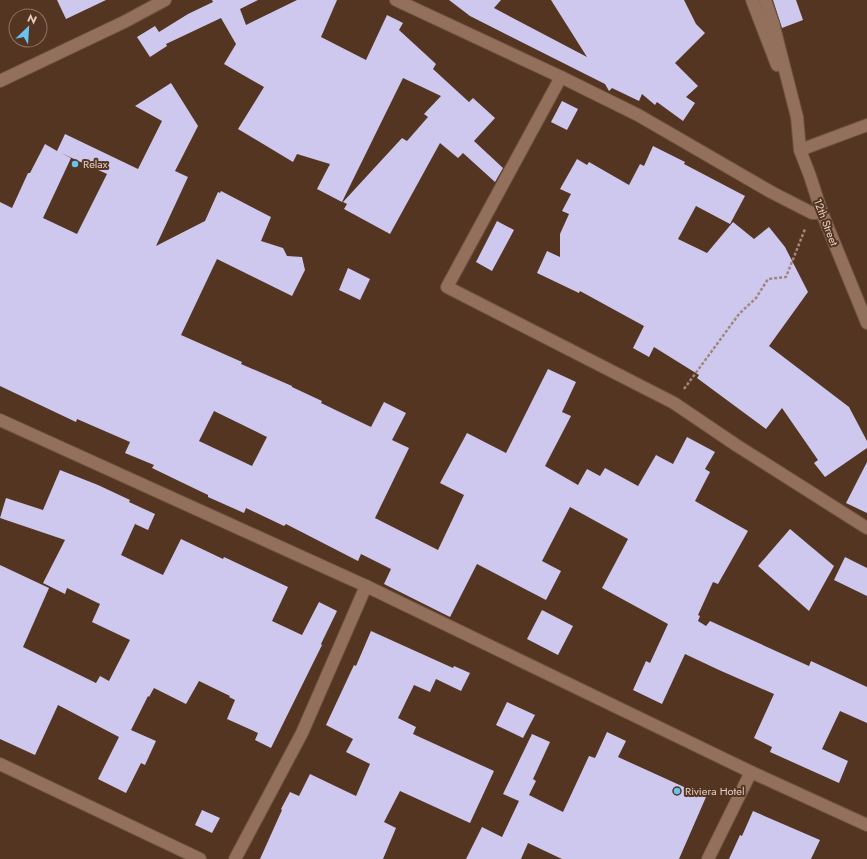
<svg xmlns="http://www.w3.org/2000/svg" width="867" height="859" viewBox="0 0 867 859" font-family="Jost,sans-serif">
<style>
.building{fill:#cec8ef;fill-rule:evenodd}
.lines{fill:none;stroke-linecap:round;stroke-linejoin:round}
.minor-casing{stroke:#6c5240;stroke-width:14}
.path{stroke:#a08778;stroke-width:2.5;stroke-dasharray:3 2;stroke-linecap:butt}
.minor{stroke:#93705b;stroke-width:12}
.poi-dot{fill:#69c3f1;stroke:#543522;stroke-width:1.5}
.labels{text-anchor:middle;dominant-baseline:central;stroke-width:4;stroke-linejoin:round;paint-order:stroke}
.poi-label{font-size:11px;fill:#e3cfc4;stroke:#543522;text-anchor:start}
.street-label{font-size:11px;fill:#e3cfc4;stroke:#543522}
</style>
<rect width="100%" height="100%" fill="#543522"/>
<g class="building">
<polygon points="57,0 106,0 66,19"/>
<polygon points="212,0 258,0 240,9 246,25 297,0 337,0 321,37 366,60 387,15 403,23 399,30 436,64 433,69 469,102 473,98 495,118 474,141 503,168 495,182 463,153 458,158 440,143 390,234 344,209 347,204 343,202 402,138 407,141 428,117 424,114 441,96 403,78 342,202 317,189 330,164 297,154 293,162 238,129 264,87 224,64 236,44 221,18 166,44 167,46 150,57 137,37 155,26 159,32 188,14 213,2"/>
<polygon points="449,0 501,0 494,8 587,57 551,0 684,0 696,24 705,33 675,63 698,86 686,97 695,103 683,121 657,102 655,105 642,94 639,101 612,88 609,91 605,84 470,16"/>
<polygon points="773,0 796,0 803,20 782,28"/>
<path d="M171 83 198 126 175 171 188 177 156 246 205 221 218 192 220 193 221 191 271 217 261 241 283 248 287 256 302 257 305 270 292 296 217 259 181 335 242 362 241 364 292 386V387L322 401 321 403 371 427 384 402 406 413 392 440 409 448 375 518 438 550 464 495 440 483 467 433 506 453 548 369 576 382 562 412 571 416 545 466 578 485 587 469 600 476 605 468 638 486 656 455 673 464 687 437 715 452 705 469 710 472 695 501 748 531 718 584 713 582 698 615 700 616 698 621 706 626 710 621 809 666 811 661 867 687V723L840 711 822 749 848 761 839 783 770 752 772 747 754 738 774 694 719 670 685 654 662 704 633 690 646 661 650 663 668 624 602 588 628 539 570 507 542 561 561 571 546 600 477 564 450 617 384 584 391 569 361 554 358 561 286 524 284 526 246 508 244 513 208 497V495L152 468 154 465 125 453 130 442 77 419 76 422 0 386V202L12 208 28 173H30L45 144 57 151 65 134 138 169 162 121 135 106ZM61 153 107 174 77 234 43 218 71 158ZM214 411 267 437 252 466 199 441Z"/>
<polygon points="562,101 578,109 567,130 551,122"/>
<polygon points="653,146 685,162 684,164 745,196 730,224 696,206 678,239 707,253 733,222 754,239 769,227 785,247 808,292 769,346 849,407 867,441 867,448 825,477 814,463 818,460 782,408 766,429 697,378 699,375 654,347 649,357 633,348 644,326 580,291 579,293 537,273 547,251 560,257 560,234 569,214 562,211 571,194 560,189 577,159 587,165 589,162 629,185 640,164 644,166"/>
<polygon points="497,221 514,230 492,271 476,262"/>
<polygon points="348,268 370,279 360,300 339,290"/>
<polygon points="867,462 867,513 846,503"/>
<polygon points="60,470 98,485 130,500 129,502 155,514 148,530 135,524 121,555 163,575 181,539 223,559 224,557 288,587 272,621 302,635 319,602 337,611 321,644 322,645 271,748 255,740 258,733 227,719 235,700 229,697 230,696 199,681 186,704 154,688 149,697 148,696 131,730 156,741 145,765 141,763 126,793 98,779 119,737 58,705 35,755 0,739 0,565 49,588 23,647 96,683 100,676 109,681 130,640 92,622 100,604 67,588 65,594 43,583 65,540 0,518 6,498 43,510"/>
<polygon points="790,529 834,566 809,611 758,566"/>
<polygon points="845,557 867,568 867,596 834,580"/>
<polygon points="542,610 573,626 558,655 527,639"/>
<polygon points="371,631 453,668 454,666 470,673 461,691 436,679 430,692 414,685 398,718 416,727 413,734 494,771 470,823 400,791 384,822 396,828 383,859 260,859 282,810 281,809 290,792 299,796 310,774 356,796 370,764 346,752 353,739 326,725 354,665 356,666"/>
<polygon points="507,702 535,715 523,738 496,725"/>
<polygon points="607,732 626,741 618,757 706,797 679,859 562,859 528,843 521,859 466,859 482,827 502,837 519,801 503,794 532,734 550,742 533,779 536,781 529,795 563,812 589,756 595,758"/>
<polygon points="202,810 220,818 212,833 195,825"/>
<polygon points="753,811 820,840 811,859 729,859 740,835 742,836"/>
</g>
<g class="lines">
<defs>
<g id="minor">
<polyline points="396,0 561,77 638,115 771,192 812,213 822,213"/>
<polyline points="752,0 777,65"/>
<polyline points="765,0 773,23 797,117 800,150 810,176 822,213 867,323"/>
<polyline points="561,77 447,287 674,403 736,445 867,528"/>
<polyline points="0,81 124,22 165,0"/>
<polyline points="800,150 867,125"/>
<polyline points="0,420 366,586 751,772 867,825"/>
<polyline points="0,764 200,859"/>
<polyline points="235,859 302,733 366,586"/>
<polyline points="708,859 751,772"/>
</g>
</defs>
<use href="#minor" class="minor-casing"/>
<polyline class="path" points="684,389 739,314 756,298 768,279 786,277 805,229"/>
<use href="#minor" class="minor"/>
</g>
<g class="poi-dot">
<circle cx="75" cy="164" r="4"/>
<circle cx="677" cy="791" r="4"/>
</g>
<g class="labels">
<g class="poi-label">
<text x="83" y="164">Relax</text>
<text x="685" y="791">Riviera Hotel</text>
</g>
<g class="street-label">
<text transform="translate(826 222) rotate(69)">12th Street</text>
</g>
</g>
<g transform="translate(28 28) rotate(25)"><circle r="19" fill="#543522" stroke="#8d7363"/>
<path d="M0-3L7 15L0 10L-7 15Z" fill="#69c3f1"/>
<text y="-6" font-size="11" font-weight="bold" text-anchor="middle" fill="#e3cfc4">N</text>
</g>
</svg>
